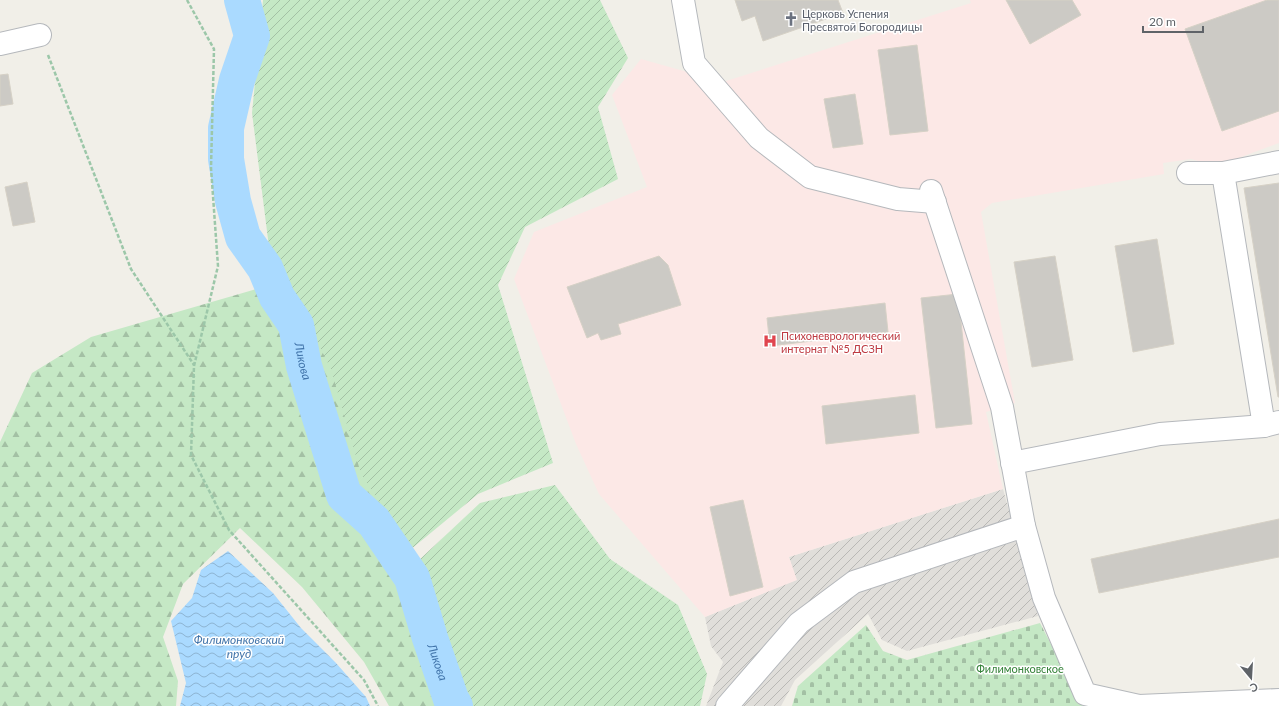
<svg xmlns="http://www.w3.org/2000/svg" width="1279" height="706" viewBox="0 0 1279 706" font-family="Lato,sans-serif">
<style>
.industrial{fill:url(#industrial-furrows)}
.medical{fill:#fce8e6}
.forest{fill:url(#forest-firs)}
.cemetery{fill:url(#cemetery-stones)}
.garden{fill:url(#garden-furrows)}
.water{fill:url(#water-waves)}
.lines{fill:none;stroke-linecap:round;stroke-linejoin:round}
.river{stroke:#aadaff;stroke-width:36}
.building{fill:#cccac5;stroke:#d6d1c6}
.minor-casing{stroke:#b5b8bc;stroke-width:24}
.path{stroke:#9cc7a9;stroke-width:2.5;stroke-dasharray:4 2;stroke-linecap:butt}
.minor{stroke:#fff;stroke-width:22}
.labels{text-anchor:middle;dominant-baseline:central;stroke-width:3;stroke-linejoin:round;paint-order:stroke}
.worship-label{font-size:11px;fill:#5b616d;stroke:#fff;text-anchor:start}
.health-label{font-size:11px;fill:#be3a42;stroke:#fff;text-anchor:start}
.park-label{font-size:11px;fill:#348238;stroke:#fff}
.water-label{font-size:12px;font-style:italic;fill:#4174aa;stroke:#fff}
</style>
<defs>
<pattern id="industrial-furrows" width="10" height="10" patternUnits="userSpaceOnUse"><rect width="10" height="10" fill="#e0deda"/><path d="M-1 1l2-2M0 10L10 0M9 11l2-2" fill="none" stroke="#b9b8b5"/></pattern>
<pattern id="forest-firs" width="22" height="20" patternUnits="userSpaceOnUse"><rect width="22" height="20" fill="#c5e8c5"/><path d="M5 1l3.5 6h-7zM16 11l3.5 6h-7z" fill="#a3c0a4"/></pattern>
<pattern id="cemetery-stones" width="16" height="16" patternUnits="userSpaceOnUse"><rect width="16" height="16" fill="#c5e8c5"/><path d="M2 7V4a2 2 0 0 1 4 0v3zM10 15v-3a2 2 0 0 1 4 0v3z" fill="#a3c0a4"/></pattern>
<pattern id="garden-furrows" width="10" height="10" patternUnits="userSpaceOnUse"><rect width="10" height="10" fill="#c5e8c5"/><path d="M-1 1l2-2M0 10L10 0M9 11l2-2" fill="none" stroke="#a3c0a4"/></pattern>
<pattern id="water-waves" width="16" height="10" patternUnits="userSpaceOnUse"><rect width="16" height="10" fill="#aadaff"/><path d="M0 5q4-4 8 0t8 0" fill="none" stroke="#8eb4d2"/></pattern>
</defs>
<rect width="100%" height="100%" fill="#f1efe8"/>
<polygon class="industrial" points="1003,489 1038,616 907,651 882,640 868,614 795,680 781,706 706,706 723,662 711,646 705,617 796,580 789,557"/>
<polygon class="medical" points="970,0 1279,0 1279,143 1217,166 1191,159 1163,163 1164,174 992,203 981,212 1015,403 986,412 1003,489 789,557 797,580 705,617 599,494 576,444 514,279 534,232 647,187 612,95 641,59 723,82 971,3"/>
<polygon class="forest" points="314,267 377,474 403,596 482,671 505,706 389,706 364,662 302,587 240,528 183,584 163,637 178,681 176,706 0,706 0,442 32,373 91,337 253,290"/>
<polygon class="cemetery" points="1040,623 1083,706 792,706 798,686 866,625 883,651 907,660"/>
<g class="garden">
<polygon points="263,0 600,0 628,58 598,107 618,179 525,227 498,285 553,463 478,494 410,550 361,474 331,369 269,247 252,113"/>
<polygon points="555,485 610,559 678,605 707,674 700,706 467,706 416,563 480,503"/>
</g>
<polygon class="water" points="228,551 273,593 301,628 336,663 366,697 370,706 180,706 186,683 171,621 192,598 201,570"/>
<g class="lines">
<path class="river" id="s1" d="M242 0 252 36 237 80 226 128V159L233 201 243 237 265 268 277 297 296 325 304 366 344 495 374 522 412 578 430 638 451 699 455 706"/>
</g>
<g class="building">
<polygon points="735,0 838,0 843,13 763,41 755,16 742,21"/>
<polygon points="1006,0 1072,0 1081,15 1030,44"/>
<polygon points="1267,0 1279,0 1279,111 1222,131 1185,29"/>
<polygon points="917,45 928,131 890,135 878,50"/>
<polygon points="8,74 13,104 0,106 0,75"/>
<polygon points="855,94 863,144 833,148 824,99"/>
<polygon points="27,182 35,222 13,226 5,187"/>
<polygon points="1279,183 1279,397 1278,397 1244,188"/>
<polygon points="1157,239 1174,344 1133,352 1115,246"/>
<polygon points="659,256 668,265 681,305 618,324 621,334 601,340 598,333 587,338 567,287"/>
<polygon points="1055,256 1073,360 1032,367 1014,262"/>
<polygon points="958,294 972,424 936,428 921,298"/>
<polygon points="885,303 888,332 770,346 767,318"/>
<polygon points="915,395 919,433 826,444 822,406"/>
<polygon points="743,500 763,587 730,596 710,507"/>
<polygon points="1279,519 1279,557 1099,593 1091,559"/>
</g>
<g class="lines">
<defs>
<g id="minor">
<polyline points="683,0 694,63 759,138 810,177 898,199 935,202"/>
<polyline points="0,44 40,35"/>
<polyline points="1188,173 1223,173 1279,162"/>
<polyline points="1223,173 1264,426"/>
<polyline points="931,191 1002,407 1024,526 1044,598 1085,694 1139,706 1279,700"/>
<polyline points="1012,463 1160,434 1264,426 1279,422"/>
<polyline points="727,706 799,623 854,582 1024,526"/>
</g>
</defs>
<use href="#minor" class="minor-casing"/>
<g class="path">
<polyline points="187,0 214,49 211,168 218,266 194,366 191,455 229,530 364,680 378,706"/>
<polyline points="48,55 131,269 194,365"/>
</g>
<use href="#minor" class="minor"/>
</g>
<defs>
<symbol id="church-bare" viewBox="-9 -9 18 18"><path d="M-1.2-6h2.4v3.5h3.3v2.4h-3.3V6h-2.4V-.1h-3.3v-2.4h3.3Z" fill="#6b7280" stroke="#fff" stroke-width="2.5" paint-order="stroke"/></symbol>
<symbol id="hospital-bare" viewBox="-9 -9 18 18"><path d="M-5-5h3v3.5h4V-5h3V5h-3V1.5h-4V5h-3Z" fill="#e0444e" stroke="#fff" stroke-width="2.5" paint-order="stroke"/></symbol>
</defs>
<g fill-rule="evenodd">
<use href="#church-bare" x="781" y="9" width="20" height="20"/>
<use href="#hospital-bare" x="760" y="331" width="20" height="20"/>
</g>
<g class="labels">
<g class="worship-label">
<text x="802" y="13">Церковь Успения<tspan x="802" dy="13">Пресвятой Богородицы</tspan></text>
</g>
<g class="health-label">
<text x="781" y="335">Психоневрологический<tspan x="781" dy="13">интернат №5 ДСЗН</tspan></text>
</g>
<g class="park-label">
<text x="1020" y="668">Филимонковское</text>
</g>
<g class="water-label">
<text stroke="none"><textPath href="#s1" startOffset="384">Ликова</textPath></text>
<text x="239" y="639">Филимонковский<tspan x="239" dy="14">пруд</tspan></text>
<text stroke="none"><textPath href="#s1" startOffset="720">Ликова</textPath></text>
</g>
</g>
<g transform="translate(1251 678) rotate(162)" stroke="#ffffff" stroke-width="3" paint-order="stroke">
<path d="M0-3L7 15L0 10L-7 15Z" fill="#5f6368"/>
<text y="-6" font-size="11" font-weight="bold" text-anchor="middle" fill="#5f6368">С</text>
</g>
<path d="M1143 26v6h60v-6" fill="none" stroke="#5f6368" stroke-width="2"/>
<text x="1149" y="26" font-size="12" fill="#5f6368" stroke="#ffffff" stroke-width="3" paint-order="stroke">20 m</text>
</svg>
